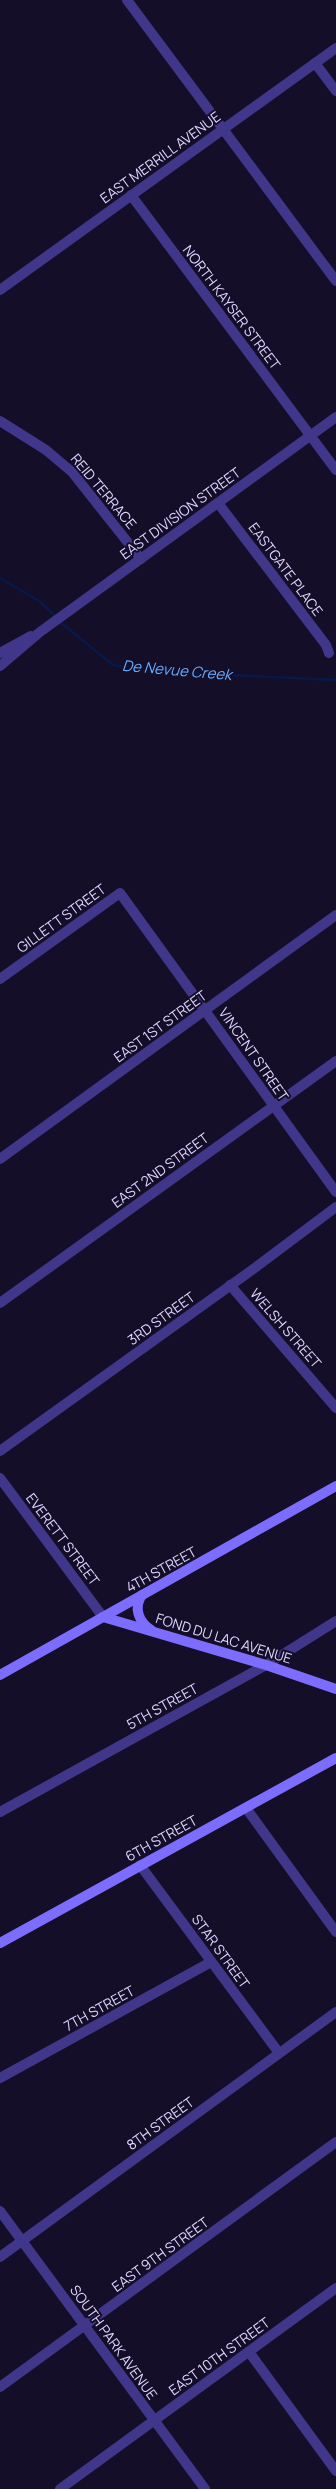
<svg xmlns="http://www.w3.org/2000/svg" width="336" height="2489" viewBox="0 0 336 2489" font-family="Manrope,sans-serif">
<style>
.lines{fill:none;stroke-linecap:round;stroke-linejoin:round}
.stream{stroke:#071949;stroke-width:2.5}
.street{stroke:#41378a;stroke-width:10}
.secondary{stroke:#7d6dff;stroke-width:10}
.labels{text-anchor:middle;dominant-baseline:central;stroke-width:4;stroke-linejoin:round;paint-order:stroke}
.street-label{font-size:14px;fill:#ded6ff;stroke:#150e28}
.water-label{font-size:15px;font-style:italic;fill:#64aaff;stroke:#150e28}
</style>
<rect width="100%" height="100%" fill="#150e28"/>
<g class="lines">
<g class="stream">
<polyline points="0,578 39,601 56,617"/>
<polyline points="59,621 113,665 164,672 336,680"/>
</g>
<g class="street">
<polyline points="127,0 336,281"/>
<polyline points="315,63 336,91"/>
<polyline points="131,195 336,470"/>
<polyline points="0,290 336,48"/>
<polyline points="0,421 46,450 72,472 141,559"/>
<polyline points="218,503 326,645 329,653"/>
<polyline points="0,653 31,636"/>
<polyline points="0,666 40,632 336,417"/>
<polyline points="0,979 120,893 336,1192"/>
<polyline points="0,1159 336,915"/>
<polyline points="230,1285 336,1408"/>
<polyline points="0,1303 336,1061"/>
<polyline points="0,1451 252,1270 336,1207"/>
<polyline points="0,1478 103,1617"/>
<polyline points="246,1808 336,1932"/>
<polyline points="0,1812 266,1665 336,1621"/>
<polyline points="140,1865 279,2053"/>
<polyline points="0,2078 211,1962"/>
<polyline points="0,2211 205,2489"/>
<polyline points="0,2257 336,2012"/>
<polyline points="249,2352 336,2471"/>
<polyline points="0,2387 336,2142"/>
<polyline points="60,2489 336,2288"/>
</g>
<g class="secondary">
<path d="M142 1595C133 1608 139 1622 151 1630"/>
<polyline points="103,1617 266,1665 336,1689"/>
<polyline points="0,1675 336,1486"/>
<polyline points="0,1943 336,1758"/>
</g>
</g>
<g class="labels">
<g class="street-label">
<text transform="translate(160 157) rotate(-36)">EAST MERRILL AVENUE</text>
<text transform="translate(232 307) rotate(53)">NORTH KAYSER STREET</text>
<text transform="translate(104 491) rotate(50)">REID TERRACE</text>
<text transform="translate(180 513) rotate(-36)">EAST DIVISION STREET</text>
<text transform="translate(286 569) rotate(53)">EASTGATE PLACE</text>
<text transform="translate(61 918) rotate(-36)">GILLETT STREET</text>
<text transform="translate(160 1026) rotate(-36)">EAST 1ST STREET</text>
<text transform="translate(254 1054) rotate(55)">VINCENT STREET</text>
<text transform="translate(160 1170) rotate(-36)">EAST 2ND STREET</text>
<text transform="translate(161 1318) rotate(-36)">3RD STREET</text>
<text transform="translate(286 1328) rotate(49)">WELSH STREET</text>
<text transform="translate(63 1539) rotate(53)">EVERETT STREET</text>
<text transform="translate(161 1569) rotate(-29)">4TH STREET</text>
<text transform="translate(224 1638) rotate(17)">FOND DU LAC AVENUE</text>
<text transform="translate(162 1706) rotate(-29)">5TH STREET</text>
<text transform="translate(161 1838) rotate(-29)">6TH STREET</text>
<text transform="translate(221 1951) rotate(54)">STAR STREET</text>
<text transform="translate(99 2008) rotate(-29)">7TH STREET</text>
<text transform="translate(160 2123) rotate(-36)">8TH STREET</text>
<text transform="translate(160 2254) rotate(-36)">EAST 9TH STREET</text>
<text transform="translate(114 2342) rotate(54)">SOUTH PARK AVENUE</text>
<text transform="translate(219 2356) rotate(-36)">EAST 10TH STREET</text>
</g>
<g class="water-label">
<text transform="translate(177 670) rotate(5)">De Nevue Creek</text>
</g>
</g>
</svg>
